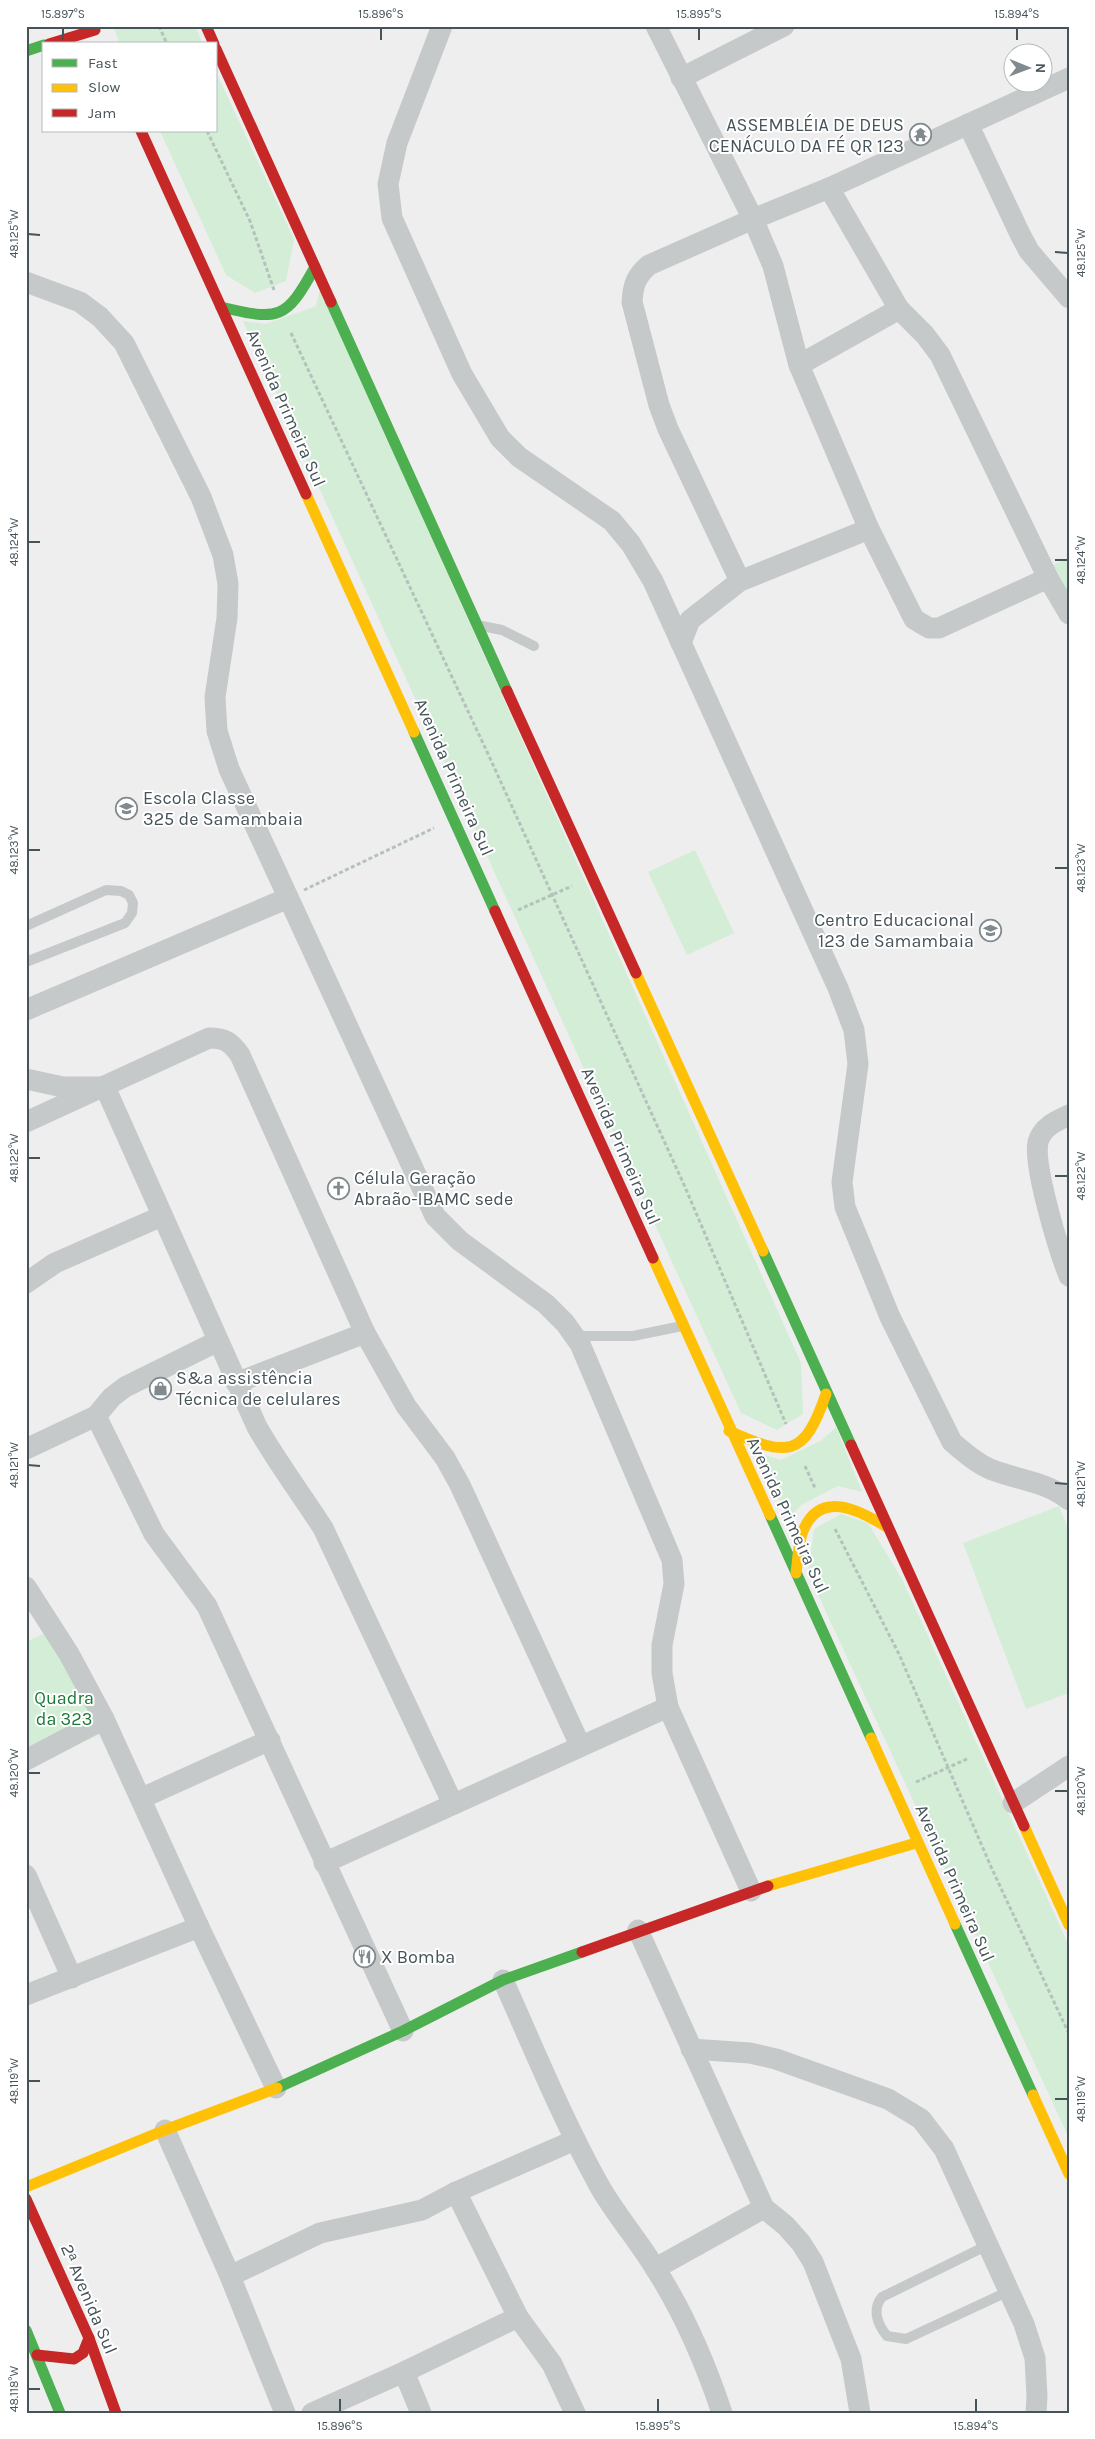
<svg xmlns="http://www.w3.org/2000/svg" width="1095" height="2439" viewBox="0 0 1095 2439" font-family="Karla,sans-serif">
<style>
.green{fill:#d3edd7}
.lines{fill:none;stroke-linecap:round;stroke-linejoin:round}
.path{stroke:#b5c2bb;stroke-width:3;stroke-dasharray:4 2.5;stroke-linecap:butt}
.lane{stroke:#c6c9ca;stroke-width:10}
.street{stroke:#c6c9ca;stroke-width:21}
.fast{stroke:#4caf50;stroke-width:11}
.slow{stroke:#ffc107;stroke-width:11}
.jam{stroke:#c62828;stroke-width:11}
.ticks{fill:none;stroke:#46545a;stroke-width:2}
.labels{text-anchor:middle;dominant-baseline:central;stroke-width:4;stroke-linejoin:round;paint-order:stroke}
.poi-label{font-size:18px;fill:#46545a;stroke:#fff;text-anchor:start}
.street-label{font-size:18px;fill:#46545a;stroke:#fff}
.park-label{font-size:18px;fill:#1a7835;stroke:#fff}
.neatline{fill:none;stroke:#46545a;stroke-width:2}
.ticks-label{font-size:12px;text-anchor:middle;fill:#46545a}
</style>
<rect width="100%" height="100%" fill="#efeeee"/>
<g class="green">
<polygon points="113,26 195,26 203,44 120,44"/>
<polygon points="216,72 294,239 286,281 255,293 226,275 160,131 216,131"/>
<polygon points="320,289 801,1363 803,1414 777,1430 741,1413 243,321 266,324 316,306"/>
<polygon points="1069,558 1069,604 1049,567"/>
<polygon points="695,850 734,933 687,955 648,872"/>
<polygon points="836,1427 862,1492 838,1486 801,1505 789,1518 752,1451 781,1460 822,1440"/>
<polygon points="1059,1506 1069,1531 1069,1693 1026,1709 963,1543"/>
<polygon points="841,1514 868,1523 902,1579 1069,1946 1069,2138 808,1573 814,1529"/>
<polygon points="58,1627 113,1728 26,1770 26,1642"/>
</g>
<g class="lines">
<g class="path">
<polyline points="159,26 167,44"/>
<polyline points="207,131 250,221 274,290"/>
<polyline points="291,333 489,756 685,1187 786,1424"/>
<polyline points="304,890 434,828"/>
<polyline points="518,910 572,886"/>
<polyline points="805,1466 815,1488"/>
<polyline points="835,1529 899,1654 992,1869 1069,2034"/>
<polyline points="916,1782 969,1758"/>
</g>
<g class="lane">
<polyline points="482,626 502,630 534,646"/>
<polyline points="26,926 106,890 121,891 129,895 133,903 132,913 125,923 26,962"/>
<polyline points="575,1336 633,1336 682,1326"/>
<path d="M988 2245 882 2297C872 2309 877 2324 887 2336L906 2339 1009 2291"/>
</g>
<g class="street">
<path d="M442 26 397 143 388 184 392 218 462 374 500 438 519 457 612 521 631 544 653 581 838 988 854 1030 858 1064 842 1182 845 1207 890 1317 952 1442C964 1452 976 1463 990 1469 1017 1480 1046 1481 1069 1500"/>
<polyline points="656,26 753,219 773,266 799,365 869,529 914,619 929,628 939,628 1048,578"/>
<polyline points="681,78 784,26"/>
<polyline points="968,124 1020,234 1029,251 1069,298"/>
<polyline points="829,188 899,309 925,335 940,355 1048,578 1069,614"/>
<polyline points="26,282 80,302 100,317 124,343 201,497 223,555 228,584 227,618 215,697 217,731 229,769 435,1216 460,1241 546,1304 565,1323 580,1344 672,1560 674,1584 662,1645 662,1673 668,1707 751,1891"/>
<polyline points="799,365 899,309"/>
<path d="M740 581 668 429 659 405 632 302C633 285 636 276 649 265L753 219 829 188 1069 78"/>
<polyline points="681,643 690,620 740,581 869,529"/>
<polyline points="26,1010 288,898"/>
<path d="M26 1079 63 1087H105L257 1427C277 1462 301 1494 323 1528L453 1804"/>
<path d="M1069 1115C1056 1121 1042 1127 1038 1142 1033 1166 1059 1251 1069 1276"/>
<path d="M26 1122 209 1038C225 1038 231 1042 240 1055L365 1333 406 1406 445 1458 460 1485 580 1745"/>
<polyline points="26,1283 55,1263 162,1216"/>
<polyline points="236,1383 365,1333"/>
<polyline points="96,1416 154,1534 207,1606 403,2031"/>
<polyline points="26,1449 96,1416 112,1397 125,1387 218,1341"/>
<polyline points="26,1587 69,1654 104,1719 199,1927 276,2088"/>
<polyline points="26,1760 104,1719"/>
<polyline points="142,1798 270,1740"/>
<polyline points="1013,1803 1069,1766"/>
<polyline points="324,1863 668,1707"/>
<polyline points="26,1875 72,1978"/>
<polyline points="638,1930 764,2208 786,2226 801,2243 813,2262 851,2359 860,2413"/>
<path d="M503 1980C534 2049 563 2121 600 2187 616 2215 638 2240 655 2268 684 2313 705 2362 722 2413"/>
<polyline points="26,1995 199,1927"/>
<polyline points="691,2049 750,2053 776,2059 888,2099 921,2119 944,2149 1024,2324 1035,2358 1037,2397 1036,2413"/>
<polyline points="165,2130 230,2276 285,2413"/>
<polyline points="456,2192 518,2317 552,2364 575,2413"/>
<polyline points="656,2268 764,2208"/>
<polyline points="230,2276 320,2233 422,2210 456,2192 575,2140"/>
<polyline points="404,2372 421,2413"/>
<polyline points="312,2413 404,2372 518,2317"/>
</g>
<g class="fast">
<polyline points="26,51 44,45"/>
<polyline points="331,302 507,691"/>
<path d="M221 307C279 321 286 320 315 267"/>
<polyline points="414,732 495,911"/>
<polyline points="763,1251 851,1445"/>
<polyline points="770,1515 871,1738"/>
<polyline points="955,1924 1033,2095"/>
<polyline points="277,2088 403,2031 503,1980 582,1952"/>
<polyline points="26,2330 60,2413"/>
</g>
<g class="slow">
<polyline points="306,494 414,732"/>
<polyline points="636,973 763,1251"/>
<polyline points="653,1258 770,1515"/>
<path d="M729 1431C788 1457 804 1458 826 1394"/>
<path d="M796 1573C798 1559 798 1544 803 1531 820 1489 859 1510 887 1527"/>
<polyline points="871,1738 955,1924"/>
<polyline points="1024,1826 1069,1925"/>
<polyline points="768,1886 916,1843"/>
<polyline points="1033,2095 1069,2174"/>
<polyline points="26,2187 165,2130 277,2088"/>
</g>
<g class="jam">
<polyline points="206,26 214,44"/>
<polyline points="49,44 95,30"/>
<polyline points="216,49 331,302"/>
<polyline points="141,131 306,494"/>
<polyline points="507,691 636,973"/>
<polyline points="495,911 653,1258"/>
<polyline points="851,1445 1024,1826"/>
<polyline points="582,1952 768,1886"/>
<polyline points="26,2199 89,2338 116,2413"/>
<polyline points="37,2355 74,2359 83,2353 89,2338"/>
</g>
</g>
<path class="ticks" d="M63 40V28M381 40V28M699 40V28M1017 40V28M28 234 40 235M1055 252 1068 253M28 542H40M1055 560H1068M28 850H40M1055 868H1068M28 1158H40M1055 1176H1068M28 1465 40 1466M1055 1483 1068 1484M28 1773H40M1055 1791H1068M28 2081H40M1055 2099H1068M28 2389H40M340 2412V2399M658 2412V2399M976 2412V2399"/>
<defs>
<symbol id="temple-ring" viewBox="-11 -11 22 22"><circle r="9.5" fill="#fff" stroke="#818a8e" stroke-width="1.5"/><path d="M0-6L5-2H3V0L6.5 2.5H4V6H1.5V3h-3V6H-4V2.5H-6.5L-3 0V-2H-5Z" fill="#818a8e"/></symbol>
<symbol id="school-ring" viewBox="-11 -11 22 22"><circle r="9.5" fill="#fff" stroke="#818a8e" stroke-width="1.5"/><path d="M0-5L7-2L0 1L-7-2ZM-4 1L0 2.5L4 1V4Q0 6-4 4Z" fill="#818a8e"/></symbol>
<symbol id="church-ring" viewBox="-11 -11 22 22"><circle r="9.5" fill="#fff" stroke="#818a8e" stroke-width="1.5"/><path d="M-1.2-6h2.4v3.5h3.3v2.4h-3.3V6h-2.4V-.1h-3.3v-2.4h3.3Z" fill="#818a8e"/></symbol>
<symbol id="shop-ring" viewBox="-11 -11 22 22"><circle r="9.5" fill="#fff" stroke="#818a8e" stroke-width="1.5"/><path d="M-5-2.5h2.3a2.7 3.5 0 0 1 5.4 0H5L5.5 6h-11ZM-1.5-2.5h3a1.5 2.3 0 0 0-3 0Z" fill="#818a8e"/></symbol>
<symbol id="restaurant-ring" viewBox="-11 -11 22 22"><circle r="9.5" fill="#fff" stroke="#818a8e" stroke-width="1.5"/><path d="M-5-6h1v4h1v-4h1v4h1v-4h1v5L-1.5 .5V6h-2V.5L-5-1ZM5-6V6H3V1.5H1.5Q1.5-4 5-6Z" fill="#818a8e"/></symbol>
</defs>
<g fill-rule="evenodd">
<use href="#temple-ring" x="908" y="122" width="25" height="25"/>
<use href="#school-ring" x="114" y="796" width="25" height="25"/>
<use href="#school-ring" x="978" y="918" width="25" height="25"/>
<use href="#church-ring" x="326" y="1176" width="25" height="25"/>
<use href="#shop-ring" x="148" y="1376" width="25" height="25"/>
<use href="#restaurant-ring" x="352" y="1944" width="25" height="25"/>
</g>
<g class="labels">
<g class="poi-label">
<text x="904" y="125" text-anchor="end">ASSEMBLÉIA DE DEUS<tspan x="904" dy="21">CENÁCULO DA FÉ QR 123</tspan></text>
<text x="143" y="798">Escola Classe<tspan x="143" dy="21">325 de Samambaia</tspan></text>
<text x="974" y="920" text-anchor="end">Centro Educacional<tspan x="974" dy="21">123 de Samambaia</tspan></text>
<text x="354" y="1178">Célula Geração<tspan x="354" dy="21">Abraão-IBAMC sede</tspan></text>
<text x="176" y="1378">S&amp;a assistência<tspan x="176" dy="21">Técnica de celulares</tspan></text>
<text x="381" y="1957">X Bomba</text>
</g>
<g class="street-label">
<text transform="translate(286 408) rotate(66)">Avenida Primeira Sul</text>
<text transform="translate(454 777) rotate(66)">Avenida Primeira Sul</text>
<text transform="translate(621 1146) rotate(66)">Avenida Primeira Sul</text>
<text transform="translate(788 1515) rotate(65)">Avenida Primeira Sul</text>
<text transform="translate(955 1883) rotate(66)">Avenida Primeira Sul</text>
<text transform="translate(89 2299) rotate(67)">2ᵃ Avenida Sul</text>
</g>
<g class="park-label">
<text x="64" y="1698">Quadra<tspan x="64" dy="21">da 323</tspan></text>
</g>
</g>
<rect width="1095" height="2439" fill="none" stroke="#ffffff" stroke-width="55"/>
<rect x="42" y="42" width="175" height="90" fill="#ffffff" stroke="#b5bbbd"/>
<rect x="52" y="59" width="25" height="8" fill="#4caf50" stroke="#b5bbbd"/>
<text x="88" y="68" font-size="15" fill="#46545a">Fast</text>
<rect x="52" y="84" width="25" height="8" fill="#ffc107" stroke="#b5bbbd"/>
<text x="88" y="92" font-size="15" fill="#46545a">Slow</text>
<rect x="52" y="109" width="25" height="8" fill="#c62828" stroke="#b5bbbd"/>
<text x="88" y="118" font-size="15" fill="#46545a">Jam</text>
<g transform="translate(1028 68) rotate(91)"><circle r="24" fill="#ffffff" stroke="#b5bbbd"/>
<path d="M0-4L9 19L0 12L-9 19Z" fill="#818a8e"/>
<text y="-8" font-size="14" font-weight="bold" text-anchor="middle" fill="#46545a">N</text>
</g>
<rect x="28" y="28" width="1040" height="2384" class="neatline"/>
<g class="ticks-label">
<text x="63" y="18">15.897°S</text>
<text x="381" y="18">15.896°S</text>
<text x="699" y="18">15.895°S</text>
<text x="1017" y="18">15.894°S</text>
<text transform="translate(14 234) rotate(-90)" y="4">48.125°W</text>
<text transform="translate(1081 253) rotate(-90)" y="4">48.125°W</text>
<text transform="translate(14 542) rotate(-90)" y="4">48.124°W</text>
<text transform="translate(1081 560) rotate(-90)" y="4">48.124°W</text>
<text transform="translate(14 850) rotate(-90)" y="4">48.123°W</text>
<text transform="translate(1081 868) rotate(-90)" y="4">48.123°W</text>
<text transform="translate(14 1158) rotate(-90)" y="4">48.122°W</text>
<text transform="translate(1081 1176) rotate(-90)" y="4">48.122°W</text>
<text transform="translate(14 1465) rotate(-90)" y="4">48.121°W</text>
<text transform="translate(1081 1484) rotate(-90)" y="4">48.121°W</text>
<text transform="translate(14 1773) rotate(-90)" y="4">48.120°W</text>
<text transform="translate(1081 1791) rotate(-90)" y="4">48.120°W</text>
<text transform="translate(14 2081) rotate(-90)" y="4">48.119°W</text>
<text transform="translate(1081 2099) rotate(-90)" y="4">48.119°W</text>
<text transform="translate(14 2389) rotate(-90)" y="4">48.118°W</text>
<text x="340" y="2430">15.896°S</text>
<text x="658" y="2430">15.895°S</text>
<text x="976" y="2430">15.894°S</text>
</g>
</svg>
